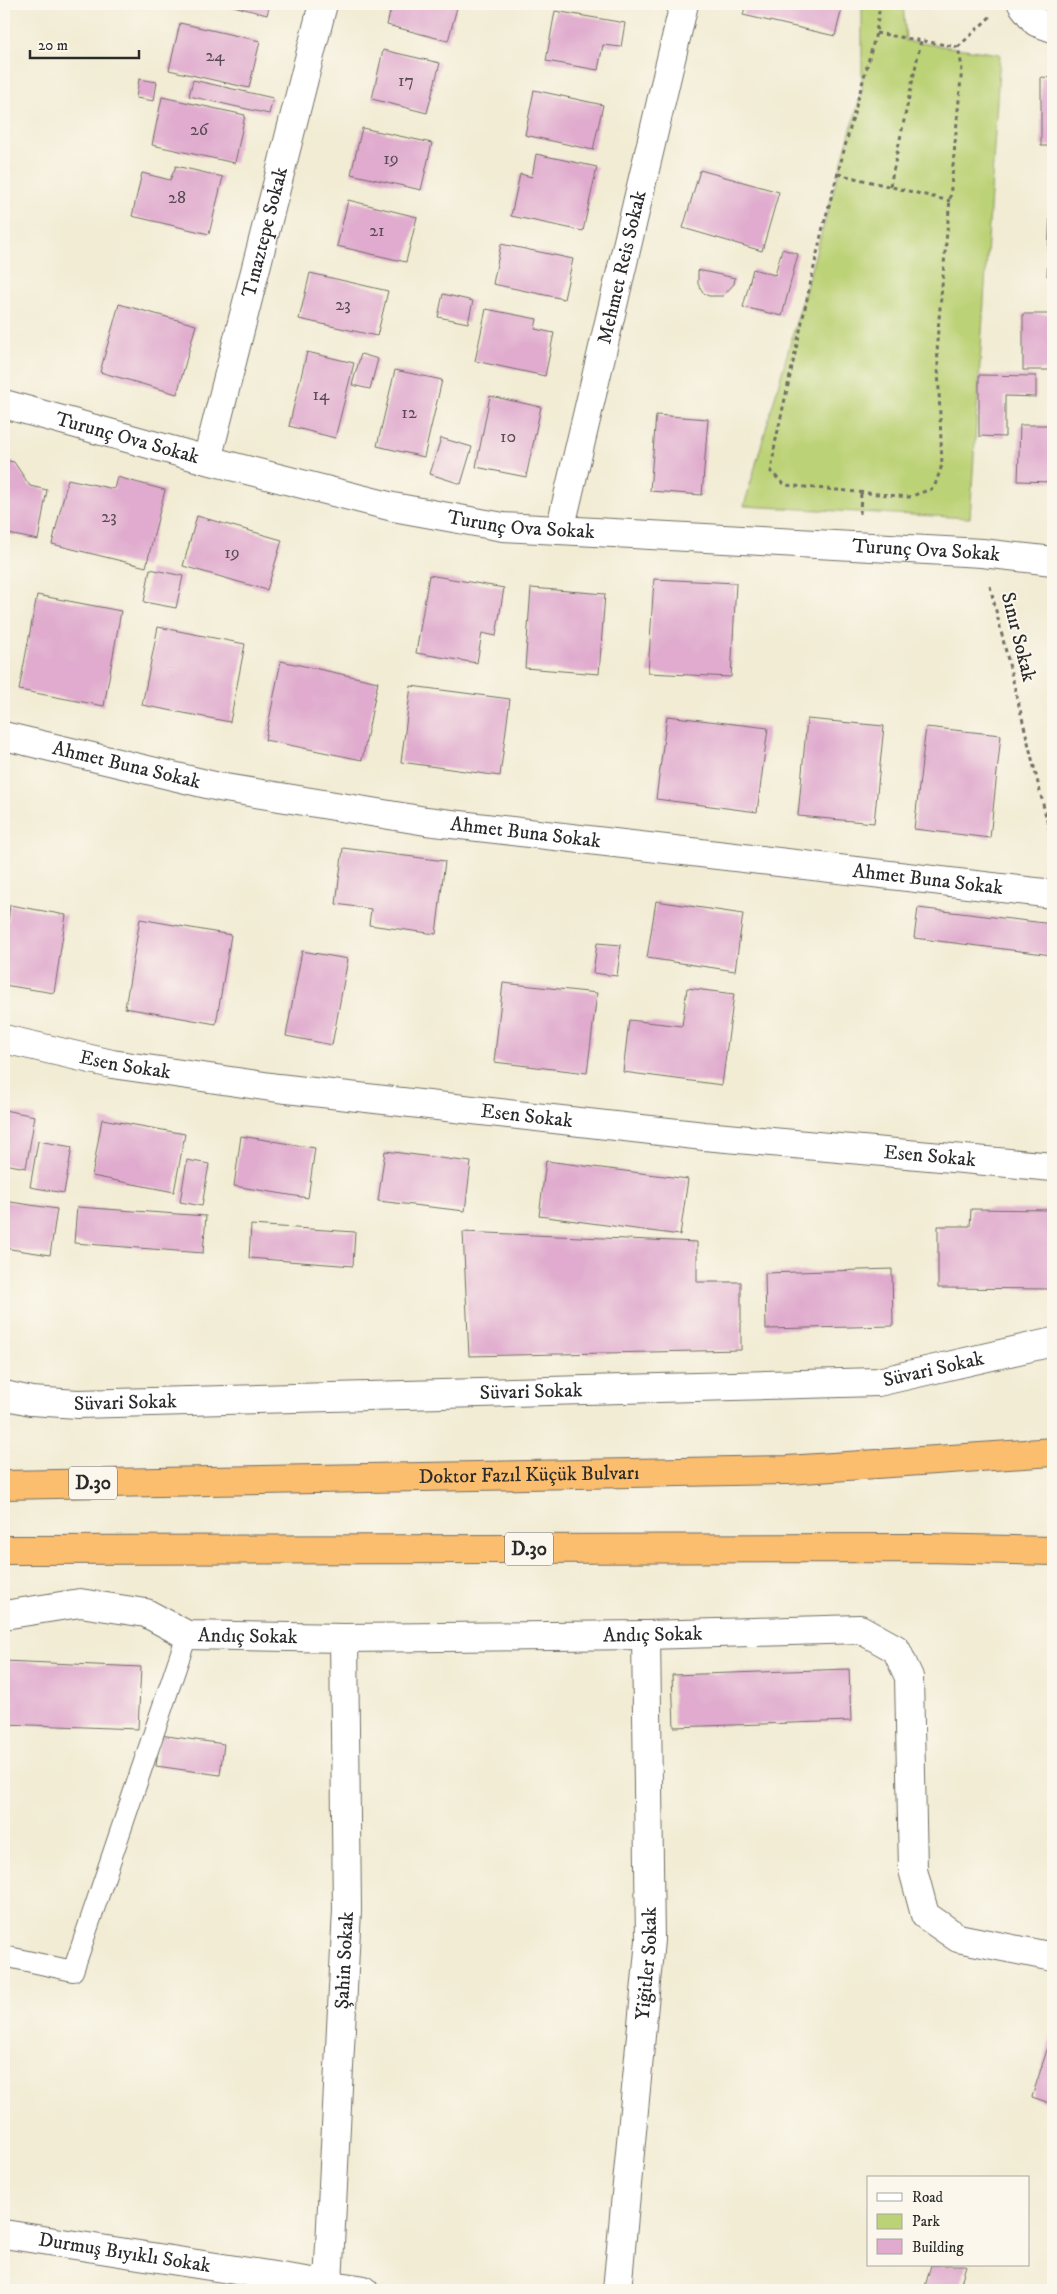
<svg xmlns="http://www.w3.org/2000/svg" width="1057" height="2294" viewBox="0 0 1057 2294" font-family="'IM FELL DW Pica',serif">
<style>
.green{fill:#bcd276;stroke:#747e50}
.building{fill:#e0abce}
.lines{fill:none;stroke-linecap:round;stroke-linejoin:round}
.lane-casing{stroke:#716f66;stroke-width:22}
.street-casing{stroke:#716f66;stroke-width:30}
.highway-casing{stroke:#716f66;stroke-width:30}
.path{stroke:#716f66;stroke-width:3;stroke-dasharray:4 4;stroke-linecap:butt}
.lane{stroke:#fff;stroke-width:20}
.street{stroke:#fff;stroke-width:28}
.highway{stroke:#fbbd6e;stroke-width:28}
.labels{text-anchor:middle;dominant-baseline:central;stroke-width:4;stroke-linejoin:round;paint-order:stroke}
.number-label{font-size:18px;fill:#584b54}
.shield{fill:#fbf7ec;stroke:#696865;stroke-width:1}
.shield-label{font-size:19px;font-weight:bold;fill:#2b2b2b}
.street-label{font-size:20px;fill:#2b2b2b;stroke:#fbf7ec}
</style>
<rect width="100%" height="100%" fill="#fbf7ec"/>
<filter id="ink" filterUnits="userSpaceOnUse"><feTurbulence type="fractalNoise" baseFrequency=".02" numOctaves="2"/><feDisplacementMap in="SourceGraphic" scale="10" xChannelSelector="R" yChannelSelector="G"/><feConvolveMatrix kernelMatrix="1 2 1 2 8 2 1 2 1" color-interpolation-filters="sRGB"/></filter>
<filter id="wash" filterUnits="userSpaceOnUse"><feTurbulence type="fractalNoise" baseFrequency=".0096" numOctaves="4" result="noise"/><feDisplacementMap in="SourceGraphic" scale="20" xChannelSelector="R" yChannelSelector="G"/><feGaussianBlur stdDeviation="1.12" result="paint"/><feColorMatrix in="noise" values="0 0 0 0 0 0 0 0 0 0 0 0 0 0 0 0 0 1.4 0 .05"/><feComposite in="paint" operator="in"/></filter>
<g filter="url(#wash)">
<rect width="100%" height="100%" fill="#f2ecd4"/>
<polygon class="green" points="862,4 903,4 906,41 1000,54 970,518 744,506 862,90"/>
<g id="blocks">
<g class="building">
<polygon points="226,4 270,4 267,15"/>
<polygon points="392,4 458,4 448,41 387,25"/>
<polygon points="746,4 843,4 835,36 743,15"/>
<polygon points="555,11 625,23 621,47 603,45 598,70 546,61"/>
<polygon points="180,23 260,41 249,88 169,70"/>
<polygon points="383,50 440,63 427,113 372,99"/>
<polygon points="1041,77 1053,78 1053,146 1041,146"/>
<polygon points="139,79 157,82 154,101 136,98"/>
<polygon points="193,80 273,98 269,114 189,96"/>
<polygon points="534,90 603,105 593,150 525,135"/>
<polygon points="162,97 245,115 235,163 152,145"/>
<polygon points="362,128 432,143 421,190 351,174"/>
<polygon points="536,154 597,167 583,231 511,216 520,174 532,177"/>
<polygon points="176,166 223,177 209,234 132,216 142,173 170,180"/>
<polygon points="700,170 779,192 762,251 683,228"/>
<polygon points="1051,190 1053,190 1053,276 1047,276"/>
<polygon points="348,200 417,217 406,262 337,246"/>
<polygon points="501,244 573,259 564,299 493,284"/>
<polygon points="782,249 798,254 782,316 743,307 753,269 775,275"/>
<polygon points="698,270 735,278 734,284 723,296 709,296 704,294 698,284"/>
<polygon points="310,273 388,291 377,336 299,319"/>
<polygon points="443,294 473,301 468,323 438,317"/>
<polygon points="119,304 196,325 177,394 100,372"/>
<polygon points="486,309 537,319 535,329 554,333 545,376 475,361"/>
<rect x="1023" y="314" width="30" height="56"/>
<polygon points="307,352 354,363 335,438 289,426"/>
<polygon points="361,354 378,359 370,389 352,385"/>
<polygon points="395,370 442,380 424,457 377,446"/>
<polygon points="979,375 1036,376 1036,397 1005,396 1005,437 979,436"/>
<polygon points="490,396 541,407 526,477 476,467"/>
<polygon points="656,415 708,419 702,495 650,491"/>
<polygon points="1020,425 1053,425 1053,482 1018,481"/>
<polygon points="441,438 472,447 461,484 430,474"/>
<polygon points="4,460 14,462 30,486 47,490 38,540 4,533"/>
<polygon points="117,477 165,490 146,567 52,544 68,479 114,489"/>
<polygon points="197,516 282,540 267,590 183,566"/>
<polygon points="150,569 183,576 176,608 144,602"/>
<polygon points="429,575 504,588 496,636 482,633 477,663 416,653"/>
<polygon points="654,579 736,583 731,677 648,673"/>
<polygon points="531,588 605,594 599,674 525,668"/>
<polygon points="37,595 121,611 104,706 19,690"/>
<polygon points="158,627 245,644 230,722 142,705"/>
<polygon points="281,661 378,682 362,760 265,740"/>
<polygon points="411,686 510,699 500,776 401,762"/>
<polygon points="667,716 768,728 757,812 656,799"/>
<polygon points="807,719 884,726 874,823 798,816"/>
<polygon points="926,727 1001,735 990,838 914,829"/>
<polygon points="343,848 445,861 436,934 369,925 371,909 336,904"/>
<polygon points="656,901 743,914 735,971 647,958"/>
<polygon points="10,905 66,915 54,993 4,985 4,921 8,922"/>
<polygon points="918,908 1053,924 1052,955 914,938"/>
<polygon points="140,919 231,935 216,1024 125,1008"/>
<polygon points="597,943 621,945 617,976 593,973"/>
<polygon points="302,951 348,959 332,1045 286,1036"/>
<polygon points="503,983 597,993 587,1073 494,1062"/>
<polygon points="687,988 734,994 722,1085 623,1072 629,1020 682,1026"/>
<polygon points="4,1110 35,1116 26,1168 4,1164"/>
<polygon points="102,1119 185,1134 174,1192 92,1176"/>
<polygon points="241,1136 315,1148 308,1198 234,1186"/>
<polygon points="38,1141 72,1147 64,1193 30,1187"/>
<polygon points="385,1151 471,1162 465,1211 378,1201"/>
<polygon points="187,1160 209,1164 202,1206 180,1202"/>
<polygon points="546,1161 688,1179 680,1235 539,1216"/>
<polygon points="4,1201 57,1209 50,1255 4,1248"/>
<polygon points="77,1207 206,1216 203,1253 74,1243"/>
<polygon points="971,1209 1050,1210 1053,1213 1053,1286 1051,1289 938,1288 938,1226 970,1226"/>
<polygon points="251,1225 355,1232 353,1266 249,1258"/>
<polygon points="463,1232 697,1242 697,1282 741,1282 741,1350 469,1356"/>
<polygon points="892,1269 893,1326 766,1329 765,1273"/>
<polygon points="4,1661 141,1667 138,1729 4,1724"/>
<polygon points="849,1669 851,1721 674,1727 672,1675"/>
<polygon points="160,1735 224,1744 220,1775 156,1766"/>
<polygon points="1053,2031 1053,2104 1032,2097"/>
<polygon points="931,2265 966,2265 959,2290 924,2290"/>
</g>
</g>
</g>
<g filter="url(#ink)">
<use href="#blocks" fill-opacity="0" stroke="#716f66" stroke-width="1"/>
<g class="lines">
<defs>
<polyline id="lane" points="4,1956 73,1971 187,1635"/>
<g id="street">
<polyline points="1022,4 1036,22 1053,28"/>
<path id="s1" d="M4 404 207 460 393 507 503 527 982 553 1053 561"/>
<path id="s2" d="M207 460 323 4"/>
<path id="s3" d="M560 530 684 4"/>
<path id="s4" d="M4 736 219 787 426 821 1053 894"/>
<path id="s5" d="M4 1039 112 1064 278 1088 704 1136 1053 1167"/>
<path id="s6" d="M4 1395 31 1401 78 1404 878 1382 1053 1342"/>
<path id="s7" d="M4 1615 80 1603 146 1613 187 1635 344 1638 646 1635 860 1629 896 1649 909 1677 913 1870 925 1915 958 1938 1053 1957"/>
<path id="s8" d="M4 2234 364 2290"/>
<path id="s9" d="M328 2284 347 1910 344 1638"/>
<path id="s10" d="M617 2290 650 1940 646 1635"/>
</g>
<g id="highway">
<path id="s11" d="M4 1485 788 1470 1053 1452"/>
<polyline points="4,1550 926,1548 1053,1551"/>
</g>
</defs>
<use href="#lane" class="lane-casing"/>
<use href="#street" class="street-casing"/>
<use href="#highway" class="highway-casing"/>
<g class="path">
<polyline points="876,33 958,47 962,67 937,341 942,465 934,488 909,497 785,485 771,472 775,444 822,231 876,33 880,4"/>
<polyline points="958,47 992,15"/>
<polyline points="838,174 950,201"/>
<polyline points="890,186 921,41"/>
<polyline points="860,514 861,493"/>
<polyline points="990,586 1053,845"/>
</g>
<use href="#lane" class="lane"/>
<use href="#street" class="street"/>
<use href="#highway" class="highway"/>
</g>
</g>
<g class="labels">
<g class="number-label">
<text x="215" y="56">24</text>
<text x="406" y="81">17</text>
<text x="199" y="130">26</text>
<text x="391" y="159">19</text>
<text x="177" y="198">28</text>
<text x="377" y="231">21</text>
<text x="343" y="305">23</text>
<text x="321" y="395">14</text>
<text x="409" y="413">12</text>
<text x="508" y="437">10</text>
<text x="109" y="517">23</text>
<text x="232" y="553">19</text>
</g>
<g class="shield">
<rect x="69" y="1466.5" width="48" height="33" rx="4"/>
<rect x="505" y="1532.5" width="48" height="33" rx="4"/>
</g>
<g class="shield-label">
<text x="93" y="1483">D.30</text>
<text x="529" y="1549">D.30</text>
</g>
<g class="street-label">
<text stroke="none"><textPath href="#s2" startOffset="235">Tınaztepe Sokak</textPath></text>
<text stroke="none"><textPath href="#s3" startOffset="270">Mehmet Reis Sokak</textPath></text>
<text stroke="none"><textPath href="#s1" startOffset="128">Turunç Ova Sokak</textPath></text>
<text stroke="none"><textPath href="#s1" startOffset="532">Turunç Ova Sokak</textPath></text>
<text stroke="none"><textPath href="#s1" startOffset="938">Turunç Ova Sokak</textPath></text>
<text transform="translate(1018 637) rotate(76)">Sınır Sokak</text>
<text stroke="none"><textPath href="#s4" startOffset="126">Ahmet Buna Sokak</textPath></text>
<text stroke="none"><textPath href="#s4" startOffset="531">Ahmet Buna Sokak</textPath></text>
<text stroke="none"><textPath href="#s4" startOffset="936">Ahmet Buna Sokak</textPath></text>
<text stroke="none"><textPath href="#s5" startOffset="124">Esen Sokak</textPath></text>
<text stroke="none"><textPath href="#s5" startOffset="529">Esen Sokak</textPath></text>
<text stroke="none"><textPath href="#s5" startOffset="934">Esen Sokak</textPath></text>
<text stroke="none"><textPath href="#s6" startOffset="932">Süvari Sokak</textPath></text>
<text stroke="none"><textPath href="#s6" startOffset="528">Süvari Sokak</textPath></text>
<text stroke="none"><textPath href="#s6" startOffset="122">Süvari Sokak</textPath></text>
<text stroke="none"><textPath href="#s11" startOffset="525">Doktor Fazıl Küçük Bulvarı</textPath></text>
<text stroke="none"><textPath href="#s7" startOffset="656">Andıç Sokak</textPath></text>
<text stroke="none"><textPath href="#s7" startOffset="251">Andıç Sokak</textPath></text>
<text stroke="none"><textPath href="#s9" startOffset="324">Şahin Sokak</textPath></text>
<text stroke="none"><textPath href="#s10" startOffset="328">Yiğitler Sokak</textPath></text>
<text stroke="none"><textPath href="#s8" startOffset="122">Durmuş Bıyıklı Sokak</textPath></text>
</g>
</g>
<rect width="1057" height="2294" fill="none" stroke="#fbf7ec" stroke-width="20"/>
<rect x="867" y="2176" width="162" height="90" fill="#fbf7ec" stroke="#a8a59f"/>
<rect x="877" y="2193" width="25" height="8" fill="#ffffff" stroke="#a8a59f"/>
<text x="912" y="2202" font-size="15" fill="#2b2b2b">Road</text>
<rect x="877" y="2214" width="25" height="15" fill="#bcd276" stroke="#a8a59f"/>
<text x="912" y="2226" font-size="15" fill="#2b2b2b">Park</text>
<rect x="877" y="2239" width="25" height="15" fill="#e0abce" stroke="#a8a59f"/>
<text x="912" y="2252" font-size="15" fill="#2b2b2b">Building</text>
<path d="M30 50v8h109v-8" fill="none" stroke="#2b2b2b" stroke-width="2.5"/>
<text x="38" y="50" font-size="15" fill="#2b2b2b" stroke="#fbf7ec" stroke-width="4" paint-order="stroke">20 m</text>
</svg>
